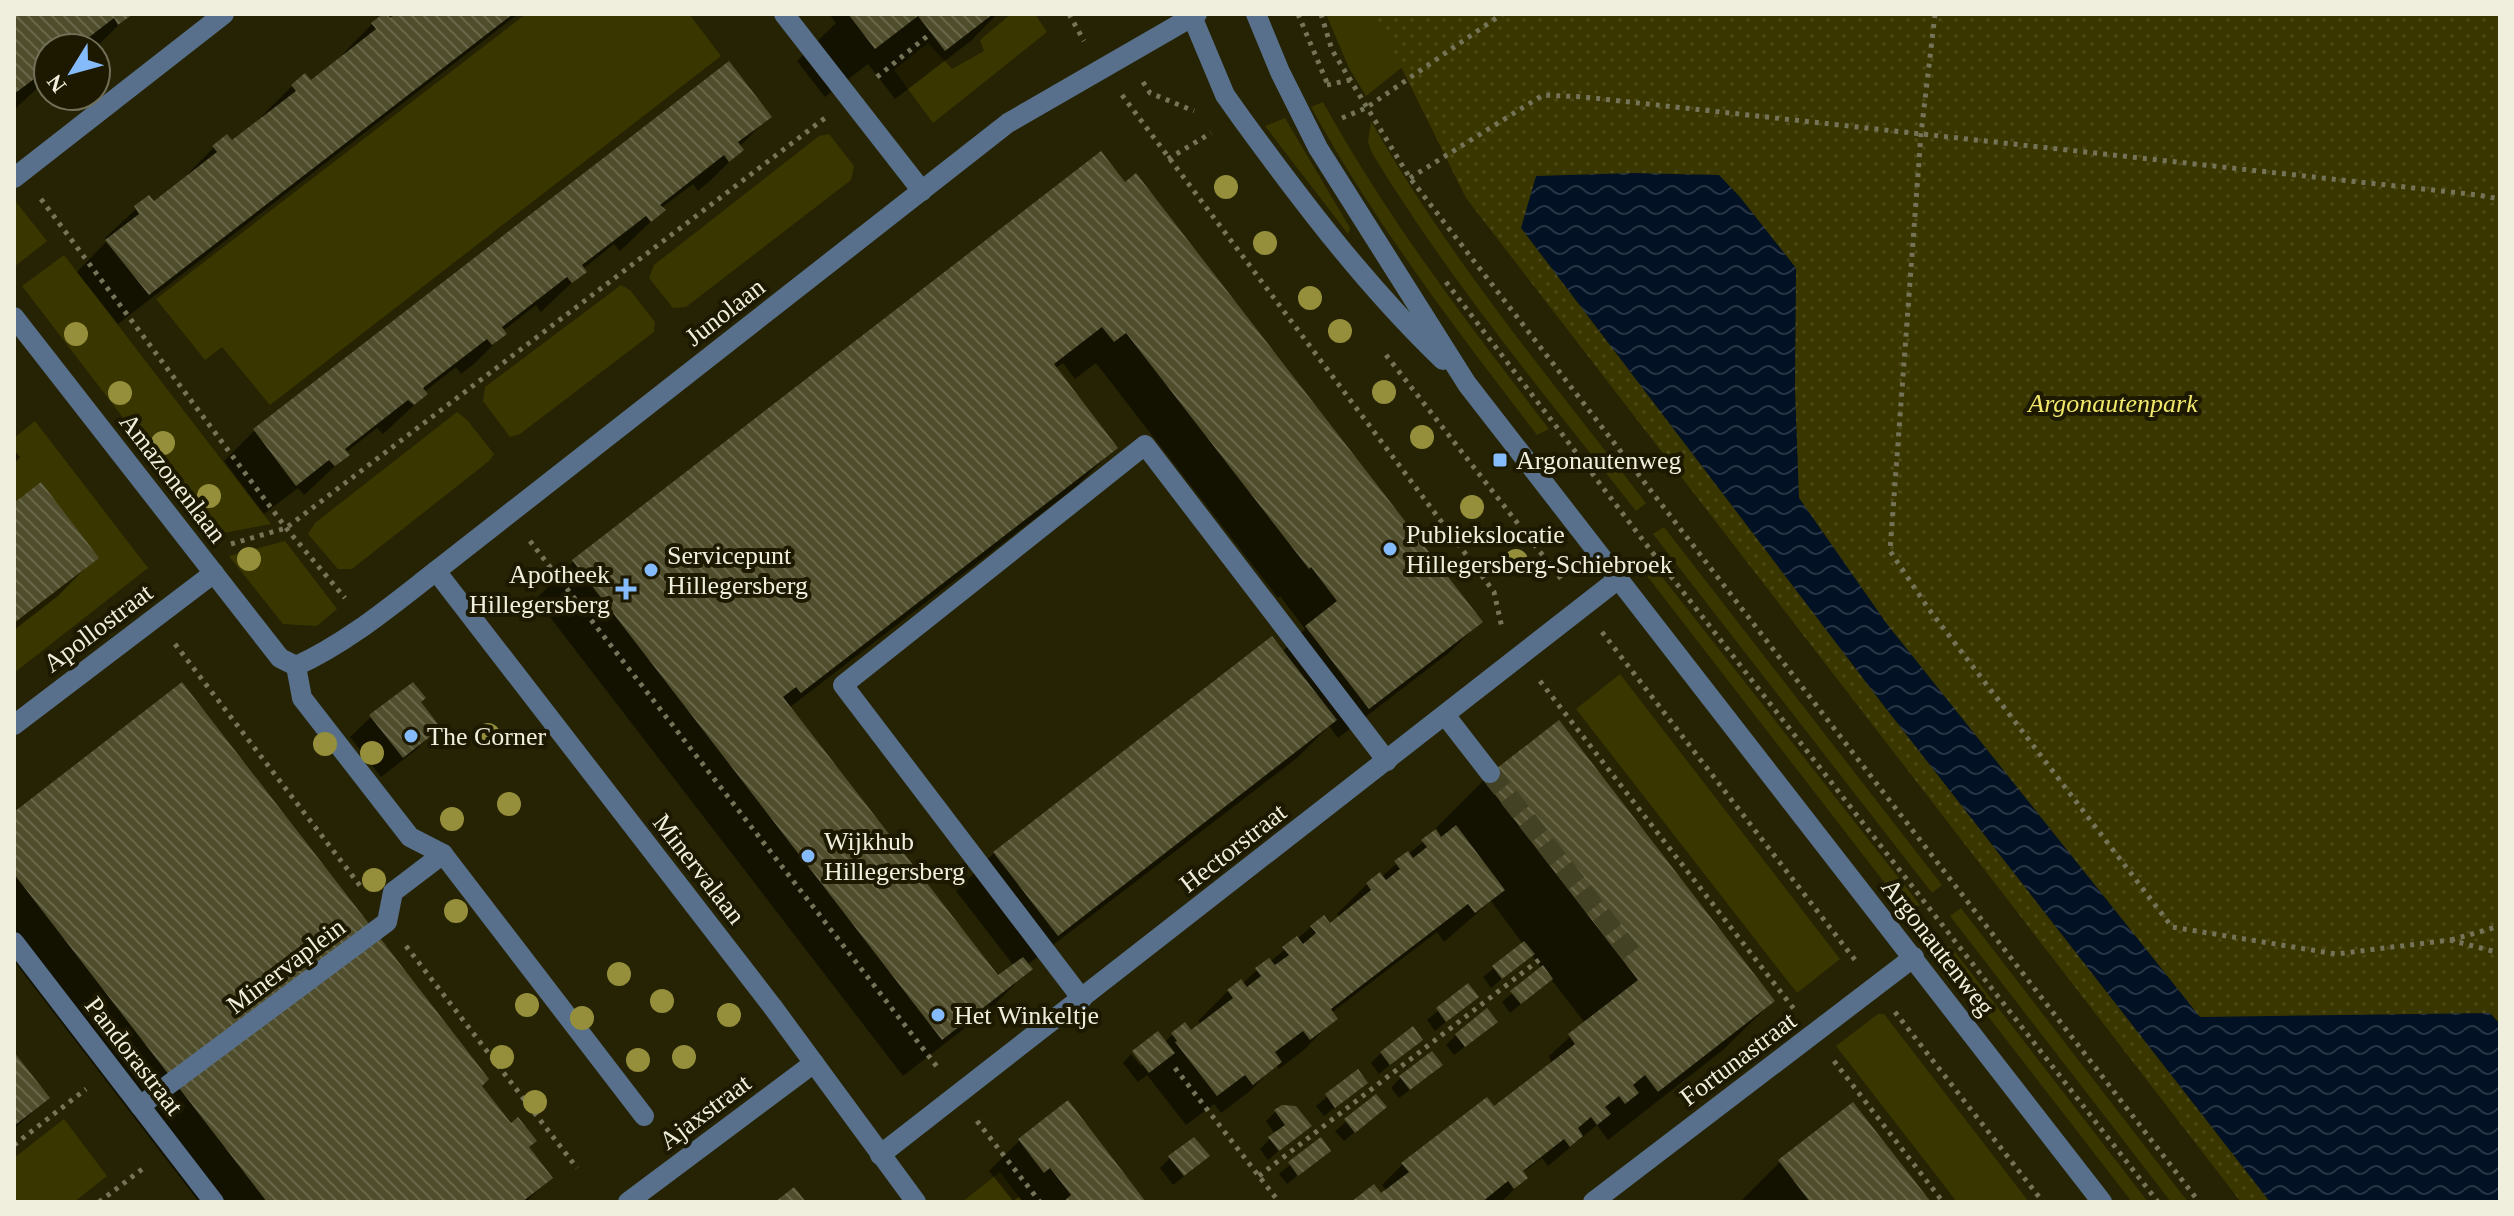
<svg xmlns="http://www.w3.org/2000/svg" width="2514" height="1216" viewBox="0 0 2514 1216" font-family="'Times New Roman',serif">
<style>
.green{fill:#3a3600}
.park{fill:url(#park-dots)}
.water{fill:url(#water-waves)}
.shadow{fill:#0007;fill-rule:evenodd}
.building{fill:url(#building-back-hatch)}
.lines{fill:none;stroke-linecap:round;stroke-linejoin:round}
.minor-tunnel{stroke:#434224;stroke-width:20;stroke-dasharray:20 10;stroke-linecap:butt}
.path{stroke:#757459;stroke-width:5;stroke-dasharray:4 6;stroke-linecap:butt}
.minor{stroke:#58708b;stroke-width:20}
.tree{fill:#958f3c}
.poi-dot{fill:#85bbfb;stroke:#1c1900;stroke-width:3}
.labels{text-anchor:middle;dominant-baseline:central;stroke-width:8;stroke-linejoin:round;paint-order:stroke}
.street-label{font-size:26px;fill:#f0efdd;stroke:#1c1900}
.park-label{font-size:26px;font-style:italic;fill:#f0e76b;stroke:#1c1900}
.poi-label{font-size:26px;fill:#f0efdd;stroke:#1c1900;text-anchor:start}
</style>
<defs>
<pattern id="park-dots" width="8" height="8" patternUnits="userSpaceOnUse" patternTransform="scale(2)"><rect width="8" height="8" fill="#3a3600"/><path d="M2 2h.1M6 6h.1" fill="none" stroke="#4d4a18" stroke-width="1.8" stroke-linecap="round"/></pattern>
<pattern id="water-waves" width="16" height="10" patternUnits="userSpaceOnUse" patternTransform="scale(2)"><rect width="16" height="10" fill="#021124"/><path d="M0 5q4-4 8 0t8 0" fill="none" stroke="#273443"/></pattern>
<pattern id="building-back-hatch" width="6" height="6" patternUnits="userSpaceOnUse" patternTransform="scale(2)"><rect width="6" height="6" fill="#4f4d2c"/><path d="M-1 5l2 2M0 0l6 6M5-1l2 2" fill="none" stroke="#69674a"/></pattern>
</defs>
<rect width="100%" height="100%" fill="#252303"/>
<g class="green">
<polygon points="526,14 689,14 721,56 270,405 222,347 205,360 156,299"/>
<polygon points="1011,14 1035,14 1047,32 933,123 894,70 928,43 952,69 984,51 980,40"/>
<polygon points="1326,14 1469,14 1366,96 1349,68"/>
<path d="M1323 102C1389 221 1466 321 1549 429L1537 435C1456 329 1375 224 1311 107Z"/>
<polygon points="1285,118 1350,228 1348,234 1265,126"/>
<path d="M1371 121C1449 258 1550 379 1646 503L1636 511C1545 395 1449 280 1372 153L1368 142Z"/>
<polygon points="829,134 854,166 851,180 686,307 673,308 649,278 654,265 819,136"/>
<polygon points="16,202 47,241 14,267 14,203"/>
<polygon points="64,255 271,524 213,535 22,286"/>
<polygon points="621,285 630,290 655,322 654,332 520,434 510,437 483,401 485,387"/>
<polygon points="457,412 467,420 494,454 489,461 352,569 338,569 308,534 315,523"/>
<polygon points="35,421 148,568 14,673 14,438"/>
<polygon points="1664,527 1942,885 1932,893 1653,534"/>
<polygon points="285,541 337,609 317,626 283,624 229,556"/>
<polygon points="1652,564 1920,905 1908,913 1644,572"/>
<polygon points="1620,674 1840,959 1797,993 1576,709"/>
<polygon points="1961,908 2188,1202 2171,1202 1950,916"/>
<polygon points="1948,946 1952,948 2148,1202 2132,1202 1939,953"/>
<polygon points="1878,1014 1884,1014 2029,1202 1957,1202 1836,1046"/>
<polygon points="64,1119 107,1176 74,1202 14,1202 14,1158"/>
<polygon points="1000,1172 1023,1202 962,1202"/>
</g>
<polygon class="park" points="1375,14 2500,14 2500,1202 2241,1202 1466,198"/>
<polygon class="water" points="1632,173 1719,175 1740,197 1796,268 1795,388 1799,498 1887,624 2200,1017 2490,1013 2500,1024 2500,1202 2270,1202 1884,706 1521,228 1536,176"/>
<g class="shadow">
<polygon points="14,14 130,14 95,48 48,48 48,78 14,110"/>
<polygon points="399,14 518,14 118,324 77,272 107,241 105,238 148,198 153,204 185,180 184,178 214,147 232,143 264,119 262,116 292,86 310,83 344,57 342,55 372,24 390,21"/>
<polygon points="829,14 997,14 972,40 895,99 868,64 825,97 797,61 836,23"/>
<polygon points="728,64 769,117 739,147 741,150 711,180 698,191 693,184 661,208 663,210 620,251 614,244 583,269 584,271 541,312 536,305 503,331 505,333 474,364 461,374 456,367 424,392 426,394 383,434 377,428 345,453 347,455 304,495 298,488 264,514 224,461 254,431"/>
<path d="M1101 154 1480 622 1450 652 1338 738 1329 726 1297 758 1027 965 1030 969 992 1007 903 1076 536 599 574 561ZM1063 363 1075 379 1096 363 1278 598 1280 596 1305 629 1282 652 1272 639 994 853 956 891 1014 966 998 978 789 708 1077 486 1115 448 1055 369Z"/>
<polygon points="14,450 20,457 14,464"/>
<polygon points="14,505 96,557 58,596 14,630"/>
<polygon points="419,703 438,728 417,749 381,777 350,737 371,717"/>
<polygon points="1484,780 1773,1001 1723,1050 1608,1140 1597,1125 1548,1166 1542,1158 1522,1173 1526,1178 1501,1202 1354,1202 1381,1196 1387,1191 1382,1185 1403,1164 1493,1109 1552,1064 1549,1056 1585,1023 1551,979 1510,1013 1502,1002 1542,968 1531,954 1491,988 1483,977 1523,944 1491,901 1444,942 1437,932 1331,1013 1335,1018 1305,1049 1279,1069 1276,1065 1249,1092 1221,1113 1214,1104 1186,1125 1147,1075 1138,1082 1123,1063 1131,1054 1141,1066 1173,1034 1191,1033 1201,1025 1198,1021 1228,991 1242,984 1268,960 1270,962 1311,927 1330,926 1340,918 1337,914 1367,884 1381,877 1436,831 1435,829"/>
<polygon points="14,814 480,1086 550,1178 526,1202 199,1202 14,961"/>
<polygon points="1468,986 1476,997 1435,1031 1427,1020"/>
<polygon points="1485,1032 1454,1055 1446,1045 1456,1035"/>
<polygon points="1420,1040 1379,1074 1371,1063 1381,1053"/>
<polygon points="14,1057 48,1098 14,1129"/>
<polygon points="1357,1072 1355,1092 1324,1116 1316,1106"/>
<polygon points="1430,1075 1399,1098 1391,1088 1401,1077"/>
<polygon points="1376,1097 1374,1117 1344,1141 1335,1131"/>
<polygon points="1067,1103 1144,1202 1023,1202 1019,1197 1013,1201 989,1171 1019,1141"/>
<polygon points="1276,1111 1309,1126 1268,1160 1260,1149 1275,1134 1266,1121"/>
<polygon points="1320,1140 1318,1160 1287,1184 1279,1174"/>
<polygon points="1170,1158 1197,1166 1173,1185 1160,1168"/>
<polygon points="1780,1162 1928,1202 1740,1202"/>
</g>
<g class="building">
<polygon points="14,14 133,14 118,25 114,18 75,48 48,48 48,79 41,85 34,79 14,94"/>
<polygon points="383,14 387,14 390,18 396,14 513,14 149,295 105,240 139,214 134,206 149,195 154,201 217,152 212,146 227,134 232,140 296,91 291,85 305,73 311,80 376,29 371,23"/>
<polygon points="848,14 993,14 945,51 918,16 875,49"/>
<polygon points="729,61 772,117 738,142 744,150 729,162 724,155 660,205 666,210 651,222 646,216 582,265 587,272 572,283 567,277 502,327 507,334 492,345 487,339 423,388 428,394 414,405 408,400 345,449 350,455 335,466 329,460 296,486 253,429"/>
<polygon points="1101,151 1125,182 1136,173 1483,622 1369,709 1305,626 1337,601 1311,567 1309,569 1126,333 1114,342 1102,327 1054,364 1118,448 801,693 796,687 783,697 998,975 1023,957 1033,969 942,1040 572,560"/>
<polygon points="41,482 99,558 14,623 14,503"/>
<polygon points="1272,636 1337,720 1058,936 993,852"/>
<polygon points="182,682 489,1079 482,1086 511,1123 518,1117 537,1141 529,1147 553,1178 522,1202 267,1202 14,874 14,812"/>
<polygon points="413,682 426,698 421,702 441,728 403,758 369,715"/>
<polygon points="1559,720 1775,1001 1658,1092 1645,1075 1633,1085 1639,1093 1625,1104 1619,1096 1605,1107 1611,1114 1597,1125 1591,1117 1578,1128 1583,1136 1570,1147 1564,1139 1523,1171 1528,1178 1514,1189 1508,1181 1482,1202 1351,1202 1374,1184 1381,1193 1409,1172 1401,1163 1487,1097 1494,1106 1575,1044 1568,1034 1638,980 1483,779"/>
<polygon points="1456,825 1505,890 1475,913 1468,904 1357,989 1331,1009 1338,1019 1310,1040 1303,1031 1275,1052 1282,1062 1253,1085 1245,1075 1217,1096 1175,1042 1177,1041 1171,1033 1185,1022 1191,1030 1233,998 1227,990 1241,979 1247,987 1261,976 1255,968 1269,958 1275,965 1289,955 1282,947 1297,936 1303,944 1316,933 1310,926 1324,915 1330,923 1371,890 1366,883 1380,872 1386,880 1400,869 1394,861 1408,851 1413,858 1427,847 1421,840 1436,829 1441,837"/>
<polygon points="1524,941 1535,954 1502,979 1492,966"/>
<polygon points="1543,965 1553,979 1521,1004 1510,991"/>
<polygon points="1468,983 1479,997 1446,1022 1436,1008"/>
<polygon points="1487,1008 1498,1022 1465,1047 1455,1034"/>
<polygon points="1413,1026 1423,1040 1390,1065 1380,1052"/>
<polygon points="1158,1031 1175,1053 1149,1073 1132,1051"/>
<polygon points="1432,1051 1443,1065 1410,1090 1399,1076"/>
<polygon points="14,1052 50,1098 14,1126"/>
<polygon points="1358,1069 1368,1083 1335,1108 1325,1094"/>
<polygon points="1376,1094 1387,1107 1355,1133 1344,1119"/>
<polygon points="1068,1100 1104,1147 1146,1202 1063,1202 1071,1195 1050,1168 1044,1173 1018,1139"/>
<polygon points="1853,1102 1931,1202 1810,1202 1778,1160"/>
<polygon points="1282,1105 1296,1106 1312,1126 1279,1151 1268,1137 1285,1125 1274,1110"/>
<polygon points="1194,1137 1210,1156 1184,1176 1168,1156"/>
<polygon points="1321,1137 1331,1151 1298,1176 1288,1162"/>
<polygon points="794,1187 806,1202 775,1202"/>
</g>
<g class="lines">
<polyline class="minor-tunnel" points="1490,773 1631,953"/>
<g class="path">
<polyline points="1069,14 1084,41"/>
<polyline points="1298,14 1328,85"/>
<polyline points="1321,14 1332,50 1410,178 2199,1202"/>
<polyline points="1935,14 1921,134 1890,551 1928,608 2172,927 2336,954 2450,940 2500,953"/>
<polyline points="877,77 931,33"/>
<polyline points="1143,82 1150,93 1194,111"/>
<polyline points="1327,85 1350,80"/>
<polyline points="1122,95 1494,592 1502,628"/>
<polyline points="1342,118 1366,108 1502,14"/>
<polyline points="1168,159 1211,133"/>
<polyline points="1410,178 1543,95 1584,97 2478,195 2500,199"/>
<polyline points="41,199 286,528 345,598"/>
<polyline points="1446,282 1652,552 2158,1202"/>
<polyline points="1386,355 1562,580"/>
<polyline points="530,541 938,1068"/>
<polyline points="231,544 286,528 825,118"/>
<polyline points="1602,632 1855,960"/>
<polyline points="175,644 361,887"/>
<polyline points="1540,681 1794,1009"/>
<polyline points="2451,940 2500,926"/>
<polyline points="406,946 577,1168"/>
<polyline points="1895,1012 2043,1202"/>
<polyline points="1834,1061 1943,1202"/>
<polyline points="1175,1068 1279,1202"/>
<polyline points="977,1121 1040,1202"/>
<polyline points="14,1145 86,1089"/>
<polyline points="1259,1176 1539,960"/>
<polyline points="99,1202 145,1167"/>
</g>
<g class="minor">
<polyline points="784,14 922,191"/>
<path d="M1191 14 1225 95 1242 119C1304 204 1367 287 1443 360"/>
<polyline points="1256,14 1280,72 1318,148 1467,384 2102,1202"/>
<polyline points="14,178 224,14"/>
<polyline points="14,317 280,658 296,666"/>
<polyline points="436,571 772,1006 916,1202"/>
<path d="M296 666C347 643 392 605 436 571L1008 123 1197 14"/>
<polyline points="296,666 302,698 410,837 443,854 644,1116"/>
<polyline points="1445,715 1490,773"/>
<polyline points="14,725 214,573"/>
<polyline points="14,942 214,1202"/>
<polyline points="1082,999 843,685 1145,445 1387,761"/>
<polyline points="140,1106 387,922 393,892 443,854"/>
<polyline points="880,1155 1617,580"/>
<polyline points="628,1202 814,1063"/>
<polyline points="1593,1202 1914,957"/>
</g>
</g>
<g class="tree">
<circle cx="1226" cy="187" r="12"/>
<circle cx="1265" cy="243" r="12"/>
<circle cx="1310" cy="298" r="12"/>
<circle cx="1340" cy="331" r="12"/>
<circle cx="76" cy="334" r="12"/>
<circle cx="1384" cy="392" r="12"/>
<circle cx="120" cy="393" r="12"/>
<circle cx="1422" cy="437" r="12"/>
<circle cx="163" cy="443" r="12"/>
<circle cx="209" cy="496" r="12"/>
<circle cx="1472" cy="507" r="12"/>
<circle cx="249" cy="559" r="12"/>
<circle cx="1516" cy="561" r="12"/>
<circle cx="488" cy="735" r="12"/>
<circle cx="325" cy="744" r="12"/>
<circle cx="372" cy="753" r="12"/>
<circle cx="509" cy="804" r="12"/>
<circle cx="452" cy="819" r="12"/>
<circle cx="374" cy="880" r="12"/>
<circle cx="456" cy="911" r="12"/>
<circle cx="619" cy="974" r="12"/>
<circle cx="662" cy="1001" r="12"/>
<circle cx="527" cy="1005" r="12"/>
<circle cx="729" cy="1015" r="12"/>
<circle cx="582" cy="1018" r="12"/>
<circle cx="502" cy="1057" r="12"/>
<circle cx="684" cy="1057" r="12"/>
<circle cx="638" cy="1060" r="12"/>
<circle cx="535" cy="1102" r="12"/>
</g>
<g class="poi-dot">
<rect x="1492" y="452" width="16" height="16" rx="4"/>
<circle cx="1390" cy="549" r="8"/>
<circle cx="651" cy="570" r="8"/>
<path d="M622 577h8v8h8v8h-8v8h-8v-8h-8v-8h8z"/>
<circle cx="411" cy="736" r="8"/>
<circle cx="808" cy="856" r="8"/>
<circle cx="938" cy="1015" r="8"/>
</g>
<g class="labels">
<g class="street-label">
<text transform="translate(725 312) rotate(-38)">Junolaan</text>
<text transform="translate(173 478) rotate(52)">Amazonenlaan</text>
<text transform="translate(98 628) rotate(-37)">Apollostraat</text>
<text transform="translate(1233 848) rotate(-38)">Hectorstraat</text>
<text transform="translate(699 869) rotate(52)">Minervalaan</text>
<text transform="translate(1938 947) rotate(52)">Argonautenweg</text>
<text transform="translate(286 966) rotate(-37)">Minervaplein</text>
<text transform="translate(134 1056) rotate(52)">Pandorastraat</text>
<text transform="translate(1738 1059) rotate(-37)">Fortunastraat</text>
<text transform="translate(705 1112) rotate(-37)">Ajaxstraat</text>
</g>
<g class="park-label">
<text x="2113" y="403">Argonautenpark</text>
</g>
<g class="poi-label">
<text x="1516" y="460">Argonautenweg</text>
<text x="1406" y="534">Publiekslocatie<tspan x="1406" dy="30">Hillegersberg-Schiebroek</tspan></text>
<text x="667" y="555">Servicepunt<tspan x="667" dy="30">Hillegersberg</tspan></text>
<text x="610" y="574" text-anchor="end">Apotheek<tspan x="610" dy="30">Hillegersberg</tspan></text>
<text x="427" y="736">The Corner</text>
<text x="824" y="841">Wijkhub<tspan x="824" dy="30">Hillegersberg</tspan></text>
<text x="954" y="1015">Het Winkeltje</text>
</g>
</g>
<rect width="2514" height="1216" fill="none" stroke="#f0efdd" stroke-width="32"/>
<g transform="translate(72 72) rotate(233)"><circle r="38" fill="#1c1900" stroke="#716f58" stroke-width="2"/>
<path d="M0-6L14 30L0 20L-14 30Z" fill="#85bbfb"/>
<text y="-12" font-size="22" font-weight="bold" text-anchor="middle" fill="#f0efdd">N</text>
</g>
</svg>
